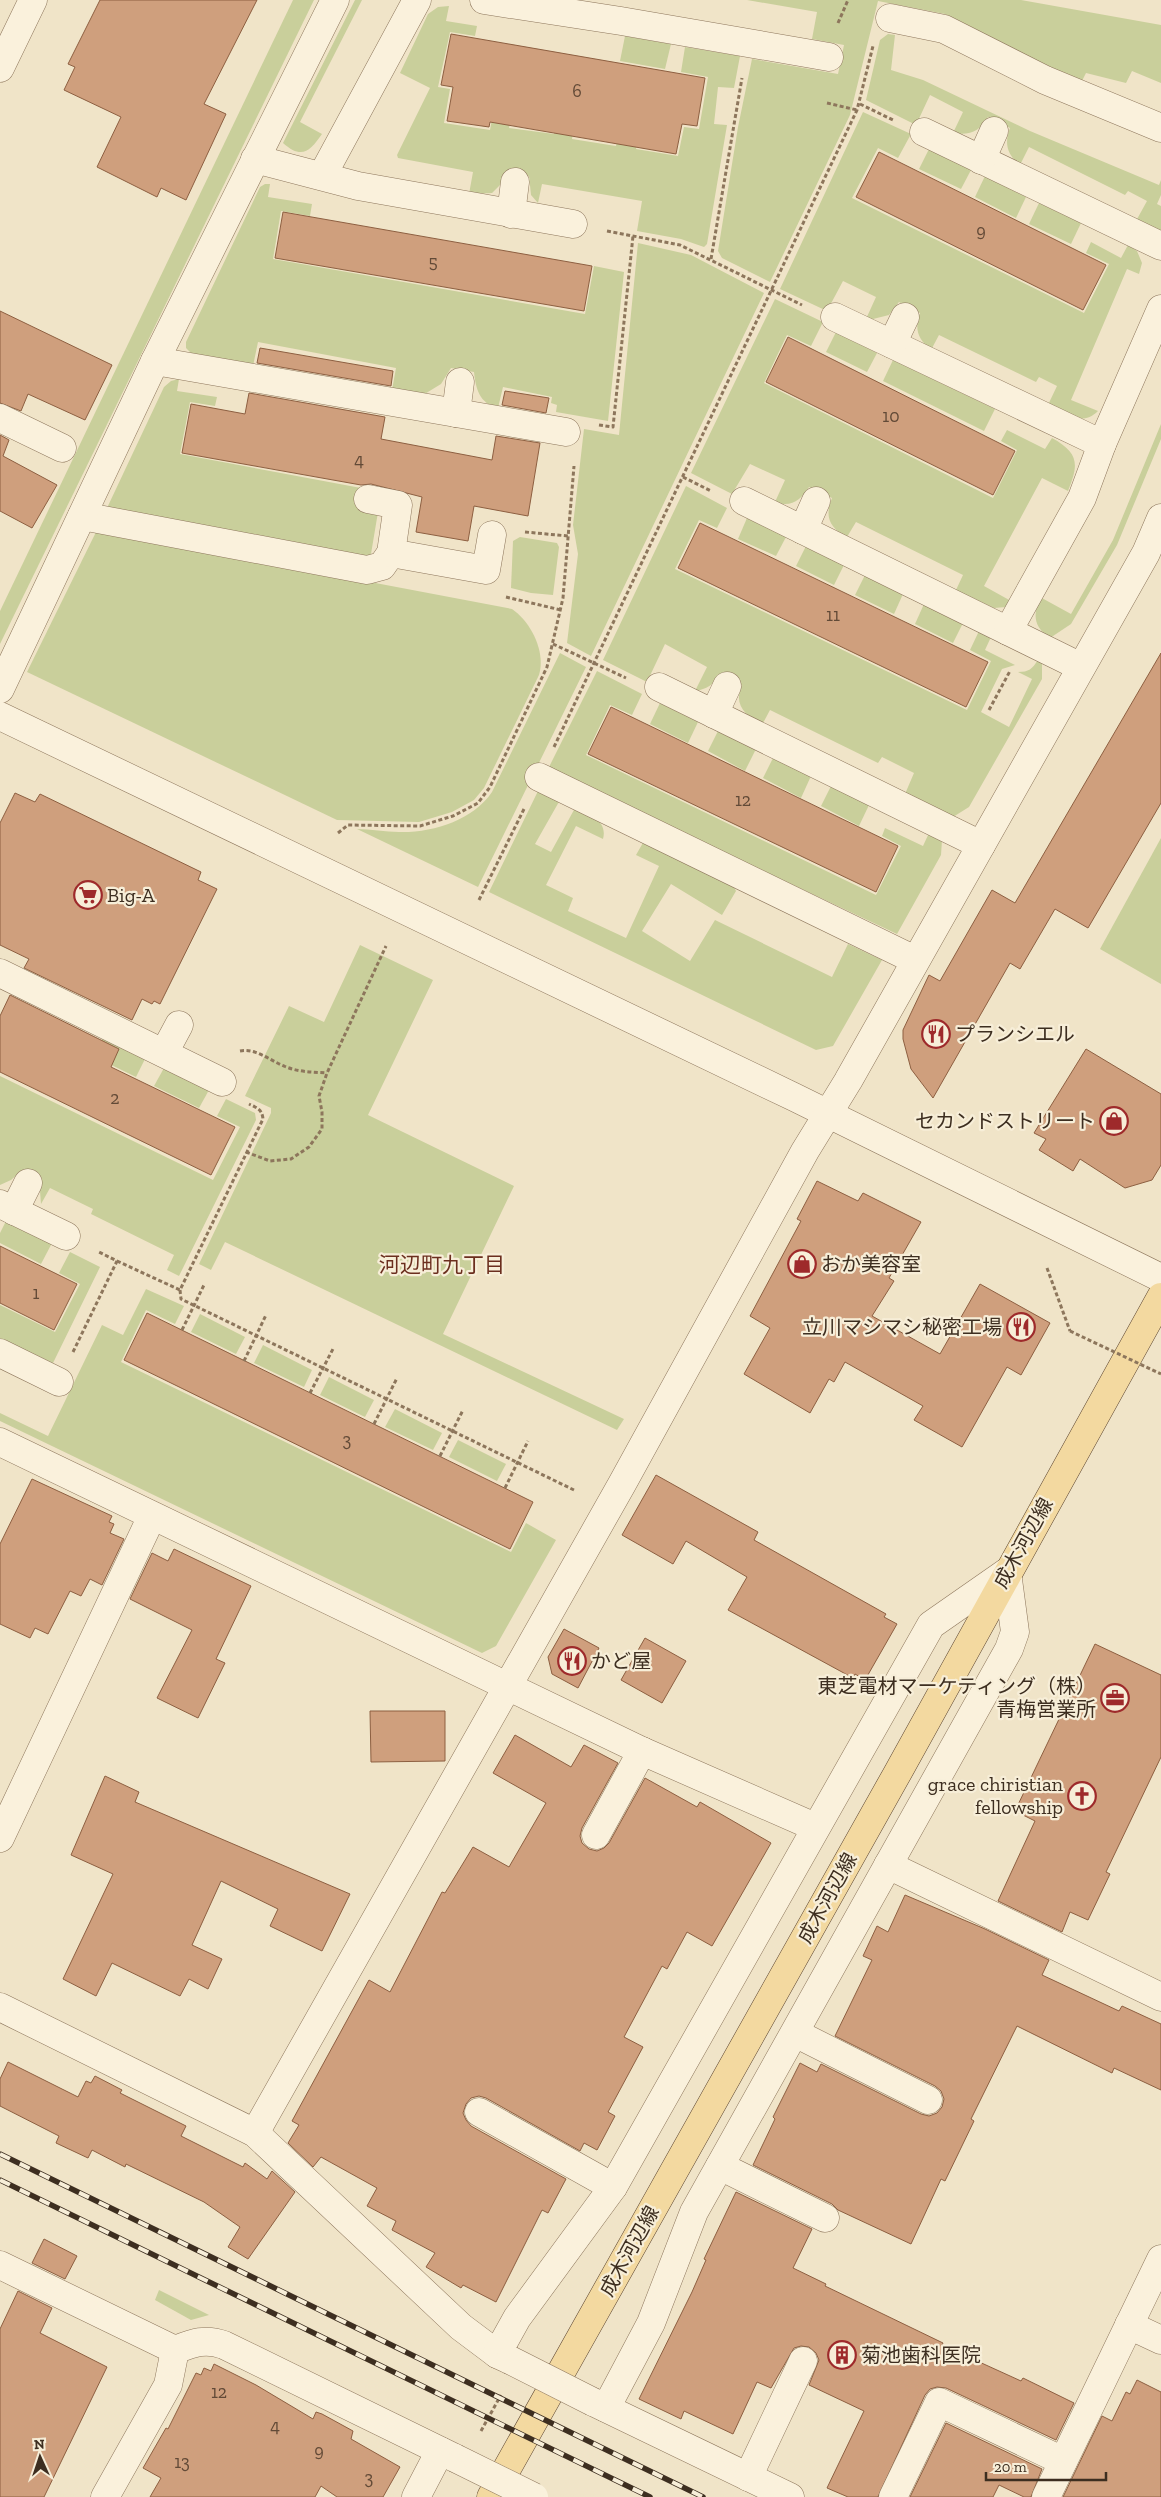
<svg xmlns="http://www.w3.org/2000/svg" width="1161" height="2497" viewBox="0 0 1161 2497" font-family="'Zilla Slab','Noto Sans JP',serif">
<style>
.green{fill:#c9cf9b}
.building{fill:#cf9f7d;stroke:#8d5f41}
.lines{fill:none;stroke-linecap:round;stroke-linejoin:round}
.minor-casing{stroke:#8d765c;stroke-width:29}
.major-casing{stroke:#5b4430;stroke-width:29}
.path{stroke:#8d765c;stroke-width:3;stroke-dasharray:4 2.5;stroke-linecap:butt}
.minor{stroke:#faf1dc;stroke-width:28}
.major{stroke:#f3d9a0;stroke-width:28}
.rail-casing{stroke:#3d2e20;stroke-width:5.5}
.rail{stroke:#f7eed8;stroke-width:4;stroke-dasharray:11;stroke-linecap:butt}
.minor-bridge-casing{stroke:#8d765c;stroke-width:29;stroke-linecap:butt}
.path-bridge{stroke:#8d765c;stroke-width:3;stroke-dasharray:4 2.5;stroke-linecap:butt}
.minor-bridge{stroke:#faf1dc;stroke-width:28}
.labels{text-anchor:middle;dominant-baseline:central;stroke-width:4.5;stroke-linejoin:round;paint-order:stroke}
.number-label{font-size:18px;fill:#624a37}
.poi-label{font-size:20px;fill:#3d2e20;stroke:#f7eed8;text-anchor:start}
.street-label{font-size:20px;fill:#3d2e20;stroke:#f7eed8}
.neighbourhood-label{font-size:21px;fill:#6b2e1e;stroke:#f7eed8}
</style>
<rect width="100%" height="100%" fill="#f0e4c8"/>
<g class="green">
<polygon points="293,0 314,0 0,644 0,611"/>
<path d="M355 0H362L300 122 322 134C310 151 302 160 283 143Z"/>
<polygon points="747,0 1021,0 1161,25 1161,83 1132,71 1126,83 1086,73 1082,81 1047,69 945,14 878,1 850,115 770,282 722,258 718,251 738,127 752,59 838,74 844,45 812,39 817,12"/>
<polygon points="449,6 446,21 477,26 475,36 450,32 438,87 450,89 444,123 490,130 496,98 514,102 509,128 554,134 558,109 576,112 572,139 616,146 621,119 641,123 636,149 678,156 684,127 699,129 708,77 681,72 685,47 740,56 734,88 718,87 714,124 727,125 707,244 704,247 681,239 637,231 642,201 542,184 538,203 531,195 529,176 505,171 502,183 492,193 469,194 473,172 398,158 397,155 430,88 400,73 428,14 438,7"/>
<path d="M888 34 895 35 891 70 923 80 1030 131 1159 185 1161 180V195L1157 204 1161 206V231L1136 221 1147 201 1128 191 1125 195 1029 147 1020 165C1007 155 1004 143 1010 128L988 117C980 131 970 136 953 133L963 112 930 95 916 125 866 100 880 40Z"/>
<polygon points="625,36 671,44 665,69 620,61"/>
<path d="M863 112 911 134 898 158 878 148 852 198 1084 313 1109 264 1086 253 1091 242 1121 258 1128 245 1137 251 1142 263 1139 274 1127 269 1071 400 1098 411C1082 427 1065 414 1047 407L1057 386 1039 377 1036 382 939 335 931 350C918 339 914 329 920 313L899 302 889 315 869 320 866 319 876 297 843 281 827 311 780 289Z"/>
<polygon points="929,149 971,170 961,189 919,169"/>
<polygon points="985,176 1026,197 1016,218 975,197"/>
<path d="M265 184H270L268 197 312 204 310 216 281 211 273 259 585 314 594 266 624 272 608 421 556 412 557 405 551 403 552 397 503 387 498 408C479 403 476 389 474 372L451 368 441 384 423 395 392 390 396 368 258 342 253 366 193 355 186 348V342L260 187Z"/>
<polygon points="1039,203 1081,223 1071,244 1029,224"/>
<polygon points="638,243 691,255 764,293 591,656 567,643 578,554 573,525 584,429 619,435"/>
<path d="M775 299 823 322 811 346 787 335 764 383 993 498 1017 450 1001 441 1007 430 1045 449 1052 438C1079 453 1079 464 1068 491L1042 478 984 586 1011 601 1006 607 994 608 956 590 963 575 856 522 847 537C830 528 824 517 832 498L809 487C801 500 791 508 775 502L785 480 750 464 732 494 691 473Z"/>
<polygon points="836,332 877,353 867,372 826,352"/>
<polygon points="893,360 995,409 984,431 883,381"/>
<polygon points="179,379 177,391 217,397 215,406 190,402 180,454 361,488 378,512 371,554 367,557 107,508 164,387 171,381"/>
<path d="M1161 424V439L1117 545 1071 624 1050 638C1033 626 1033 615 1040 597L1071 614 1113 540Z"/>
<path d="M686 486 727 508 717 528 699 520 675 569 967 710 991 661 970 650 979 631 991 637 985 650 1015 665 1002 669 981 712 1009 727 1032 679 1018 672C1029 672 1032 669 1038 660L1042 661V679L969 807 953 817 905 794 914 773 882 757 878 763 770 710 762 725C745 715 733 705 742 685L720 674C713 685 707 689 695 691L707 667 665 644 647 682 603 660Z"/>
<polygon points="747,518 786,537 776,556 738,539"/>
<path d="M97 530 512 609C531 622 546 652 539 675L484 788 474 800 452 812 419 822 337 820 27 672Z"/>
<polygon points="520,537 557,543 559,547 553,595 531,593 511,588 513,541"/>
<polygon points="806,546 844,565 834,585 796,566"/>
<polygon points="865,575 903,594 894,614 855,595"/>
<polygon points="924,604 963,623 953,643 915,624"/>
<path d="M560 653 586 667 478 887 357 829C371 829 385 832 399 832 433 833 473 820 492 792Z"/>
<polygon points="597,671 642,694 632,715 610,705 586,755 876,895 901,846 882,836 885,828 923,846 929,833 942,840 941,855 897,934 548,769"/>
<polygon points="660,703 698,722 688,743 650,724"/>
<polygon points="718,731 756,749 745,771 708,751"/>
<polygon points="773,758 811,776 801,798 763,778"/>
<polygon points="831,786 869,805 859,826 821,806"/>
<path d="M538 791 560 800 535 844 551 852 575 808C589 815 608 820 603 839L576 826 546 885 573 898 568 911 626 938 659 866 636 855 644 841 732 883 736 891 722 915 671 884 642 931 690 961 715 920 832 977 848 944 882 960 833 1046 816 1050 489 892Z"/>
<polygon points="1161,838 1161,984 1100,949"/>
<polygon points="360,945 433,980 368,1115 514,1186 443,1334 624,1419 617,1430 225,1242 211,1270 199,1264 271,1113 271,1108 245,1096 289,1006 324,1022"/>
<polygon points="103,1038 145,1059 136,1077 93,1056"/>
<polygon points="164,1068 209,1090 199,1108 154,1086"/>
<polygon points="0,1076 213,1180 240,1127 217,1116 226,1099 255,1113 256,1120 179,1276 167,1270 174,1255 91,1214 93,1209 50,1188 41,1204 40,1191 42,1180 21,1171 11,1180 0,1185"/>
<polygon points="6,1221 52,1243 41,1264 0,1243 0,1233"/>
<polygon points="70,1252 100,1267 53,1363 0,1338 0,1305 55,1332 80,1284 59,1273"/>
<polygon points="146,1289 184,1306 175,1324 146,1310 121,1362 511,1552 526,1523 556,1540 496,1646 482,1653 0,1421 0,1413 48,1436 102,1325 123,1335"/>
<polygon points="200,1314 245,1337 236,1354 191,1332"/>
<polygon points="263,1345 312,1370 304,1387 254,1363"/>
<polygon points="329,1377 374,1400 365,1417 320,1395"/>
<polygon points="395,1409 442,1433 433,1450 385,1427"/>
<polygon points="458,1440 506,1464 497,1481 449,1457"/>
<polygon points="159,2290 209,2315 191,2320 155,2300"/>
</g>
<g class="building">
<polygon points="100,0 257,0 204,104 226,114 186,200 161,188 157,197 97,167 121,117 64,90 75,67 68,64"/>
<polygon points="451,34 705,78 697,126 682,124 676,154 490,122 489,127 447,121 453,87 441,85"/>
<polygon points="879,152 1106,265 1083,310 856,197"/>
<polygon points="283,212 592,266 584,311 275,258"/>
<polygon points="0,311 112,365 85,420 28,394 21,411 0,403"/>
<polygon points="788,337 1015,451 993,495 766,382"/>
<polygon points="260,348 393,371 391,386 257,363"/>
<polygon points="505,391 549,398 546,413 502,405"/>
<polygon points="249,393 385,417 381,439 492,460 496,436 540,443 528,516 474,506 468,541 416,532 422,497 371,484 361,485 182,453 191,404 245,414"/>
<polygon points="0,435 9,440 3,456 57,485 32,528 0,511"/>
<polygon points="700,523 988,662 966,707 678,568"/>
<polygon points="1161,653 1161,803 1088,928 1055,909 1020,969 1010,963 933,1098 911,1069 903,1039 903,1030 929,975 940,981 992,890 1015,903"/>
<polygon points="611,707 898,846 876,892 588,754"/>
<polygon points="15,793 35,802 40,794 201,872 198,880 217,889 160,1004 154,1001 152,1004 142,999 132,1020 24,968 29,959 0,945 0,823"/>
<polygon points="10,995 119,1049 111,1067 235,1127 211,1175 0,1072 0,1016"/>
<polygon points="1086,1049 1161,1094 1161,1165 1152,1180 1125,1188 1080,1159 1073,1171 1039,1150 1046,1139 1034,1133"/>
<polygon points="817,1181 858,1201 863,1193 921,1222 889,1278 894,1281 872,1316 940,1354 980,1284 1050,1323 1021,1375 1007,1367 962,1447 914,1420 923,1406 845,1362 834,1382 829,1379 810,1413 744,1374 770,1328 750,1316 801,1221 797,1219"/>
<polygon points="0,1246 77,1284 54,1330 0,1303"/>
<polygon points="147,1313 533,1502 510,1549 124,1360"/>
<polygon points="656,1475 758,1532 754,1540 886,1614 884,1617 897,1624 865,1680 855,1674 853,1678 728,1610 747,1577 686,1541 673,1564 622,1535"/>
<polygon points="32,1479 112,1516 109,1522 114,1524 110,1533 124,1539 102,1585 90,1579 81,1596 70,1591 48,1634 35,1628 30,1638 0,1624 0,1544"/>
<polygon points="174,1549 251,1586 216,1659 225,1663 198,1718 157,1698 192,1630 130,1599 152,1553 168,1561"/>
<polygon points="564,1629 599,1648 578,1688 552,1674 548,1657"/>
<polygon points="645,1638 686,1661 662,1703 621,1680"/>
<polygon points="1095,1644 1161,1675 1161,1757 1106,1872 1110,1874 1088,1920 1070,1912 1062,1932 998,1901 1035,1821 1015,1811"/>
<polygon points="370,1711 445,1711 445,1761 371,1762"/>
<polygon points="515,1735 571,1767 584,1745 618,1763 582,1828 580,1836 582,1843 589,1849 597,1851 604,1848 609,1843 645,1778 697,1807 700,1802 771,1843 712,1946 687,1932 667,1969 662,1966 624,2037 643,2047 608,2112 615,2116 597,2150 584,2143 580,2151 486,2098 479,2096 471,2098 466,2104 463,2113 466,2120 471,2126 566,2179 548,2213 542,2210 496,2302 463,2285 461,2288 426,2267 435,2253 392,2230 396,2221 367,2206 377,2188 321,2157 313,2167 288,2143 299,2125 292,2121 369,1980 390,1992 442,1892 445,1893 473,1847 509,1867 546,1803 493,1773"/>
<polygon points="105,1776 139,1792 135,1802 350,1894 322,1951 270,1926 278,1909 221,1881 192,1945 222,1959 208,1989 189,1979 180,1996 112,1963 96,1996 63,1979 113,1874 71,1855"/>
<polygon points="905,1895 985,1929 1049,1960 1042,1975 1119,2011 1122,2006 1161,2024 1161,2090 1114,2068 1112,2073 1017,2026 971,2119 974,2121 945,2181 941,2179 911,2244 838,2210 832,2204 753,2165 775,2119 773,2117 800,2063 817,2072 821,2064 921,2114 929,2116 937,2113 942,2107 944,2099 941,2091 935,2086 835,2036 872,1960 863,1956 877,1926 888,1932"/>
<polygon points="8,2062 78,2097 86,2081 91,2083 95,2076 122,2090 120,2093 186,2126 181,2136 243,2167 245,2163 267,2179 272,2171 295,2192 248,2259 228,2247 240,2227 204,2202 126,2164 125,2167 92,2150 88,2158 56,2143 59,2136 0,2106 0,2079"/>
<polygon points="736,2192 812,2229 793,2268 826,2284 825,2286 943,2343 942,2345 1021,2381 1023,2378 1074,2403 1056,2440 946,2388 937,2387 930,2389 925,2395 878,2497 848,2497 827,2488 864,2411 809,2385 819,2360 816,2353 809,2347 801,2346 794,2348 771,2388 757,2382 733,2434 684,2411 681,2419 639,2399 692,2292 706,2260 704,2259"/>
<polygon points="44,2239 77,2256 65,2279 32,2263"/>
<polygon points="18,2291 52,2308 40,2333 107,2367 44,2497 0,2497 0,2329"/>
<polygon points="214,2364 256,2385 313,2419 316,2412 322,2414 353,2431 351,2439 400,2467 383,2497 337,2497 321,2486 315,2497 150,2497 161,2478 143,2468 166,2428 168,2429 196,2373 201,2375 204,2368 211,2371"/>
<polygon points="1137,2380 1161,2392 1161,2497 1063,2497 1102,2416 1112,2421 1126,2392 1130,2394"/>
<polygon points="946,2423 1042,2469 1031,2497 1024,2497 999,2485 993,2497 910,2497"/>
</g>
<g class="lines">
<defs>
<g id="minor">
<polyline points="484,0 621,21 829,57"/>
<polyline points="890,18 944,29 1045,80 1161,128"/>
<polyline points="0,68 33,0"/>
<polyline points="924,132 1161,246"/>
<polyline points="255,159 358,186 573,224"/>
<polyline points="981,160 994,131"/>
<polyline points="322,176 417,0"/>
<polyline points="511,214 515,182"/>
<polyline points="835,317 1102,444"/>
<polyline points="892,344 905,317"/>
<polyline points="155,361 566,432"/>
<polyline points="456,413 460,382"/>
<polyline points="0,418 62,448"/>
<polyline points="744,501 1081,667"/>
<polyline points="82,516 367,570 382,566 391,553 398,505 368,499"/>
<polyline points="803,530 816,501"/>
<polyline points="391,553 486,570 492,535"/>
<polyline points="1008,631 1082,498 1102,444 1161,309"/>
<polyline points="659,687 981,845"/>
<polyline points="0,689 155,361 335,0"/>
<polyline points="714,714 727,686"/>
<polyline points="0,716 794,1097 1161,1278"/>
<polyline points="539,777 915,960"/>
<polyline points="0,973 222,1082"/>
<polyline points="164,1053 179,1025"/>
<polyline points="0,1204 66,1236"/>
<polyline points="14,1211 28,1183"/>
<polyline points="0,1353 59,1382"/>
<polyline points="0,1442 642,1751 815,1827"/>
<polyline points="596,1835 642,1751"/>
<polyline points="0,1838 152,1516"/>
<polyline points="888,1865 1161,1997"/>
<polyline points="0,2007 255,2133 461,2327 497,2354 510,2360"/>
<polyline points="795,2033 928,2100"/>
<polyline points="479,2112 613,2187"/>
<polyline points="255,2133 622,1484 805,1151 848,1081 1146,553 1161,518"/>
<polyline points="720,2166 825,2218"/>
<path d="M0 2265 175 2350C193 2343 205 2338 224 2345L455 2458"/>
<polyline points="1129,2325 1161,2340"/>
<polyline points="497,2354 517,2318 613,2187 931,1625 1007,1572 1015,1632 1009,1649 694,2212 651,2323 606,2408"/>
<polyline points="593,2402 790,2497"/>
<polyline points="748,2477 803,2361"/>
<polyline points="105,2497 168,2385 175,2350"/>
<polyline points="416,2497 440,2451"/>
<polyline points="893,2497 939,2402 1063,2461"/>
<polyline points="1046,2497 1161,2259"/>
</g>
<polyline id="major" points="491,2497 897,1774 1161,1297"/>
</defs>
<use href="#minor" class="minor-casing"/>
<use href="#major" class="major-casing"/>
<g class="path">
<polyline points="838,23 848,0"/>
<polyline points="827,103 857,110"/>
<polyline points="860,104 893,120"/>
<polyline points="607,231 680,245 802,305"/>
<polyline points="711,259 742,78"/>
<polyline points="599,425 613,427 633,236"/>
<polyline points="683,477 711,491"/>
<polyline points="525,532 568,536"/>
<polyline points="506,597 561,610"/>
<polyline points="553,644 626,678"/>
<polyline points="989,710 1010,671"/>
<polyline points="554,747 857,110 873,46"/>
<polyline points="338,833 348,825 420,826 453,816 478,803 490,787 547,667 563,598 574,466"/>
<polyline points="479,900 524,809"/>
<path d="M240 1051C256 1048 269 1060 284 1066 297 1072 312 1072 327 1073"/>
<polyline points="246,1152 270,1161 291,1159 309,1147 322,1129 322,1112 319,1096 327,1073 386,946"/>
<path d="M117 1261 180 1290 263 1119C262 1109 257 1108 249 1104"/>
<polyline points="1047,1268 1070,1331"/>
<polyline points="180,1290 181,1299 576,1491"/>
<polyline points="182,1330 204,1285"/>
<polyline points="73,1352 117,1261 97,1251"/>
<polyline points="244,1361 266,1315"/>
<polyline points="310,1393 334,1347"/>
<polyline points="374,1424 397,1378"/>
<polyline points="440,1456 463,1410"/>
<polyline points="505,1488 528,1441"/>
<polyline points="481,2431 501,2395"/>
</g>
<use href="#minor" class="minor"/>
<use href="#major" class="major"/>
<defs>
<g id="rail">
<polyline points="0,2154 703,2497"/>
<polyline points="0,2180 650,2497"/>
</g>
</defs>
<use href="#rail" class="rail-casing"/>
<use href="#rail" class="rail"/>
<defs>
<g id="minor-bridge">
<polyline points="510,2360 593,2402"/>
<polyline points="455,2458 534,2497"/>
</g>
</defs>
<use href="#minor-bridge" class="minor-bridge-casing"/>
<polyline class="path-bridge" points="1070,1331 1161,1374"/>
<use href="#minor-bridge" class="minor-bridge"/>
</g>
<defs>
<symbol id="supermarket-ring" viewBox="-11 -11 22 22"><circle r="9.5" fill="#f7eed8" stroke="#9e2a2b" stroke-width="1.5"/><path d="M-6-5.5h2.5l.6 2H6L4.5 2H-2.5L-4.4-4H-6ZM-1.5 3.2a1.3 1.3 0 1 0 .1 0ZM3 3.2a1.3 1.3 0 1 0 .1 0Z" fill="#9e2a2b"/></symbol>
<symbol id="restaurant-ring" viewBox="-11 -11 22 22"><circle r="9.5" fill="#f7eed8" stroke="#9e2a2b" stroke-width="1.5"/><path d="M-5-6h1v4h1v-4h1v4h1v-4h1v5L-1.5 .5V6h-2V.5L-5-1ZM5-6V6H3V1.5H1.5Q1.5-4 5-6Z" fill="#9e2a2b"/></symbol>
<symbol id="shop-ring" viewBox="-11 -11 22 22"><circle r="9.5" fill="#f7eed8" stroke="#9e2a2b" stroke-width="1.5"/><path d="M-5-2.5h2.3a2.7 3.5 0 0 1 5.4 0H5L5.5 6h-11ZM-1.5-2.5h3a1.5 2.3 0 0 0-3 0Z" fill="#9e2a2b"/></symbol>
<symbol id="office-ring" viewBox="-11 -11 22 22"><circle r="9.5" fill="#f7eed8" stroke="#9e2a2b" stroke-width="1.5"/><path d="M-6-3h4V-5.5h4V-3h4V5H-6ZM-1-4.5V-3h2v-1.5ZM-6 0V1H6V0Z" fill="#9e2a2b"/></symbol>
<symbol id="church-ring" viewBox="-11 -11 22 22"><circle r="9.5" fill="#f7eed8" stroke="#9e2a2b" stroke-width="1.5"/><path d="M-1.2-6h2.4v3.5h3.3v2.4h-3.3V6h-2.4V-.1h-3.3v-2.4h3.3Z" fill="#9e2a2b"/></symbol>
<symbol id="building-ring" viewBox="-11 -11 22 22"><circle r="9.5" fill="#f7eed8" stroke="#9e2a2b" stroke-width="1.5"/><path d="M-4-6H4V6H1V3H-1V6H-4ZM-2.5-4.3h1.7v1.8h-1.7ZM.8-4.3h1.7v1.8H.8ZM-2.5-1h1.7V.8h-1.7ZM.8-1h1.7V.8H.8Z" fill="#9e2a2b"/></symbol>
</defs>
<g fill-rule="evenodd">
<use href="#supermarket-ring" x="72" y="879" width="32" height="32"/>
<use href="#restaurant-ring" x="920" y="1018" width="32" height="32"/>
<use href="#shop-ring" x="1098" y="1105" width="32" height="32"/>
<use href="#shop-ring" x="786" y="1248" width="32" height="32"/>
<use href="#restaurant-ring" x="1005" y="1311" width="32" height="32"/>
<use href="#restaurant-ring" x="556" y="1645" width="32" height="32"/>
<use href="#office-ring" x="1099" y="1682" width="32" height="32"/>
<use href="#church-ring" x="1066" y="1780" width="32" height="32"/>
<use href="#building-ring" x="826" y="2339" width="32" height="32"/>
</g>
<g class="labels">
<g class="number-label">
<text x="577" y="91">6</text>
<text x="981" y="231">9</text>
<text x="433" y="262">5</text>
<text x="891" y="416">10</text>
<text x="359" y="460">4</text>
<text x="833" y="615">11</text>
<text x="743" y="800">12</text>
<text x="115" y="1098">2</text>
<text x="36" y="1293">1</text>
<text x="347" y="1440">3</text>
<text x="219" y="2392">12</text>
<text x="275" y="2426">4</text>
<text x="319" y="2451">9</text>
<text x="182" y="2462">13</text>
<text x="369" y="2478">3</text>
</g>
<g class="poi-label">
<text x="107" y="895">Big-A</text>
<text x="955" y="1034">プランシエル</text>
<text x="1095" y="1121" text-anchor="end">セカンドストリート</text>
<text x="821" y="1264">おか美容室</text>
<text x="1002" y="1327" text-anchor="end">立川マシマシ秘密工場</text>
<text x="591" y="1661">かど屋</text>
<text x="1096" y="1686" text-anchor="end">東芝電材マーケティング（株）<tspan x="1096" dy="23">青梅営業所</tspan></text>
<text x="1063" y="1784" text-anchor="end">grace chiristian<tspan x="1063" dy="23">fellowship</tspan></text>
<text x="861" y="2355">菊池歯科医院</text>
</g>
<g class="street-label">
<text transform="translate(1023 1543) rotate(-61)">成木河辺線</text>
<text transform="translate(827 1898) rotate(-61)">成木河辺線</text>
<text transform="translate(629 2251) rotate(-61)">成木河辺線</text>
</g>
<g class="neighbourhood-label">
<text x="442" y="1264">河辺町九丁目</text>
</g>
</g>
<g transform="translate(40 2457) rotate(357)" stroke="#f7eed8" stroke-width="4" paint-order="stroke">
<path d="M0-4L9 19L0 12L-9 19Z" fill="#3d2e20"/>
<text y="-8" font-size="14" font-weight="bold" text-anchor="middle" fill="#3d2e20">N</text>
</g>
<path d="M986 2472v8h120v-8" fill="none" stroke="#3d2e20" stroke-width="2.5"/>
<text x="994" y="2472" font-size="15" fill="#3d2e20" stroke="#f7eed8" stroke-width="4" paint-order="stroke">20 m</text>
</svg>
